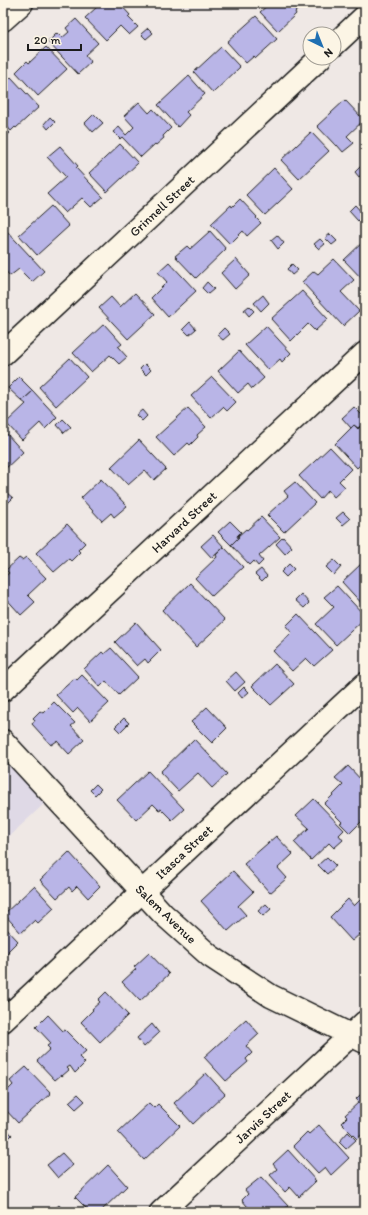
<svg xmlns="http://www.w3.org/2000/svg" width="368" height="1215" viewBox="0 0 368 1215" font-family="Itim,sans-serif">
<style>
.built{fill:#dfd9e6}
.building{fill:#b9b5e7;stroke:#1c1c1c}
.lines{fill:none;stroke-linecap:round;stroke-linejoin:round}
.minor-casing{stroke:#1c1c1c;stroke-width:25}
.minor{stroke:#fcf5e5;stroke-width:22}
.labels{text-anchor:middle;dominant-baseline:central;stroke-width:3.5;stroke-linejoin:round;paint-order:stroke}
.street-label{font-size:13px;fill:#1c1c1c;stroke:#fcf5e5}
</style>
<rect width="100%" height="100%" fill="#efe8e5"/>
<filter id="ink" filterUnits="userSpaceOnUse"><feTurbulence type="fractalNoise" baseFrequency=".025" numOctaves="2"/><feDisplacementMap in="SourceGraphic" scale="8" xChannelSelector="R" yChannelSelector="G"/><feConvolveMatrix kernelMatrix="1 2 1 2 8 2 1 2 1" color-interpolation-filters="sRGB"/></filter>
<g filter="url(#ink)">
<polygon class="built" points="3,758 45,803 3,842"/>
<g class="building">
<polygon points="95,3 119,3 130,15 128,17 138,27 129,35 120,26 106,40 85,18 98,6"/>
<polygon points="270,3 305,3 295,12 296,14 278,31 260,12"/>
<polygon points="256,16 277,39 256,58 254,56 246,63 227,42"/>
<polygon points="76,19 98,43 85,55 91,62 78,74 48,42 57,33 62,38 69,32 66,28"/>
<polygon points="148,28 153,33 146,39 141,34"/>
<polygon points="46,47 67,69 38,96 16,72 27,61 29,63"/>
<polygon points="221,47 240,67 213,93 194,72"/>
<polygon points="189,76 205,94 186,112 189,115 178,127 158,105"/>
<polygon points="11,77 39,107 16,128 15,127 11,131 3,122 3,85"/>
<polygon points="345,100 364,120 347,136 354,143 343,152 337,145 336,146 317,126"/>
<polygon points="139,102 149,113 153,109 171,128 163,136 164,138 156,145 155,144 141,157 122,137 120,139 113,132 119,127 126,135 134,127 124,116"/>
<polygon points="94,114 103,123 93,132 85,123"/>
<polygon points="50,117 55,122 48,129 44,124"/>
<polygon points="3,126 10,133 3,139"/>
<polygon points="311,132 329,151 299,179 281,160"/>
<polygon points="120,144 138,163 107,192 89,173"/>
<polygon points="60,146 78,166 76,168 103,197 91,207 82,198 65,213 47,194 66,177 47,157"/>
<polygon points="361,166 365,171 359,177 355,172"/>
<polygon points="274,168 293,189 265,215 246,195"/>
<polygon points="240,199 257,217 256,218 261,223 247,236 243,231 230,244 211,224 231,205 232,207"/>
<polygon points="355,205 364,215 358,221 349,211"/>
<polygon points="51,206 69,226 37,255 19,235"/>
<polygon points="4,228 44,271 32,282 19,269 10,276 3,268"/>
<polygon points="210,231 226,249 196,278 175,256 187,246 190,249"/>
<polygon points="330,234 337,241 332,245 325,238"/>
<polygon points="277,235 284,243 278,249 271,240"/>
<polygon points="320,239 325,244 319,249 314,244"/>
<polygon points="365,240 365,282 344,260"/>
<polygon points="236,259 250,275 235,289 221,273"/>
<polygon points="334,259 354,280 341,292 359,311 343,326 302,282 314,271 318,274"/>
<polygon points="169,262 196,291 168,317 151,298 167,282 158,272"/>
<polygon points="292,264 298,270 292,275 287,269"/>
<polygon points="207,282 214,289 208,294 202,288"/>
<polygon points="302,291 328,319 315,331 308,324 291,341 271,319"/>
<polygon points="135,293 155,314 128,339 99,308 111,297 120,307"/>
<polygon points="263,295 269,303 261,311 254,303"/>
<polygon points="249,306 254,311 249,316 244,310"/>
<polygon points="190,322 196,329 189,335 183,329"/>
<polygon points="104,324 122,344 118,347 127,357 119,364 110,355 91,372 73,353"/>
<polygon points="266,326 291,353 282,362 280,359 268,370 245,345"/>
<polygon points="224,328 230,334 223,340 217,335"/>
<polygon points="239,351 264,378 252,389 248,384 238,393 218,371"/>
<polygon points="70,358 87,377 56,406 39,387"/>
<polygon points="145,364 151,370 146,375 140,369"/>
<polygon points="19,377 33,391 22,401 8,388"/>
<polygon points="212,377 236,402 227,411 223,407 211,418 191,396"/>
<polygon points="33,391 57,417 45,429 40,423 22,440 6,423 26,404 22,401"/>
<polygon points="354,407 365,418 365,422 358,428 354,425 351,428 342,418"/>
<polygon points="188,408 206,427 197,435 198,437 190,445 188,443 174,456 156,437"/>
<polygon points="142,410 147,416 142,421 136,415"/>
<polygon points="63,419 71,427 64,433 57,425"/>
<polygon points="365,422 365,460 357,468 335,444 354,425 358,429"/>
<polygon points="6,433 23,452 3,471 3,436"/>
<polygon points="139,440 166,469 154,480 145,470 128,485 111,467"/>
<polygon points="330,447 351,469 339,481 345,487 334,497 328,490 320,499 299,476"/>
<polygon points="101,479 127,506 114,517 111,513 102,521 81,498"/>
<polygon points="295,482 315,503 284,532 267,515 288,496 284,491"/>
<polygon points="7,493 13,498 7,504 3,500 3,497"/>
<polygon points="343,512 350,519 343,525 336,518"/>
<polygon points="261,517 280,537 259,556 263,561 258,566 254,561 250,565 231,545 239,537 238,536 246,529 247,530"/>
<polygon points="230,521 241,532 237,536 238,538 231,545 218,532"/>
<polygon points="67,524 85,543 78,550 80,552 71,561 69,559 54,572 36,553"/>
<polygon points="213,535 224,547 212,558 201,546"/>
<polygon points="283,537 292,547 285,554 276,544"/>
<polygon points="224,547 243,567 212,596 195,578 217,557 216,555"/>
<polygon points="26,557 46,578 28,595 35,602 21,615 3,595 3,578 9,573 6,570 19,558 22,560"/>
<polygon points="334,560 341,567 334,575 326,567"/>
<polygon points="289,564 294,569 286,577 281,572"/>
<polygon points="361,564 363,567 365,565 365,607 342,582"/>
<polygon points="261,569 267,576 262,581 255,574"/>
<polygon points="190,583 225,620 196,647 162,610"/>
<polygon points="337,586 365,616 365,618 336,645 316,624 334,607 324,597"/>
<polygon points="301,594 309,603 304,608 295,600"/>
<polygon points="298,614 332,650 314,666 306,658 292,671 273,651 292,633 286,626"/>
<polygon points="136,622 161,650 148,663 145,659 137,666 115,642"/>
<polygon points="111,648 138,677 119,695 106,681 100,687 84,669 102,652 104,654"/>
<polygon points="275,664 294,684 271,705 252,686"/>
<polygon points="236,672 245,682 235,691 226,681"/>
<polygon points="82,675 109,703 90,721 78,708 73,713 56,695 75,678 77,680"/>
<polygon points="244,687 249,692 242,698 238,693"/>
<polygon points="54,702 75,723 71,726 84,740 69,754 57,741 51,745 32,724 35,720 33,718 40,711 43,713"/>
<polygon points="207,707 227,728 212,743 191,722"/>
<polygon points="124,718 129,723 120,732 115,727"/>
<polygon points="194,739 227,774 212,788 198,773 178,791 160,772"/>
<polygon points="348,766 365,784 365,818 350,833 340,823 342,822 324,804 343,785 335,778"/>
<polygon points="148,771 184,809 172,820 161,809 159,810 153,804 136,820 117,800"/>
<polygon points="96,784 101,789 95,795 90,790"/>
<polygon points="314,799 344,830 339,835 343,840 334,848 329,843 311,860 294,842 309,828 296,816"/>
<polygon points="276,836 293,854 278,868 287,878 270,893 244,864"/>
<polygon points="69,852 100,886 88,898 77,886 72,891 69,887 57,898 40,880"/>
<polygon points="327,857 336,866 327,874 318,865"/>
<polygon points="233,871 253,892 238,906 246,915 228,931 201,901"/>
<polygon points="34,886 54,908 38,923 35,920 21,933 4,914"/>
<polygon points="365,895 365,932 362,935 360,934 352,941 330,917 348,899 354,906"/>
<polygon points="266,904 271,909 263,916 258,911"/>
<polygon points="3,925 18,941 8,951 9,952 3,958"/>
<polygon points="149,953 169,974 140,1001 122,982 136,969 134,967"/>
<polygon points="106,992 128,1015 100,1042 81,1022 93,1010 92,1009 100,1002 98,1000"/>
<polygon points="48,1015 63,1031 65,1030 86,1051 79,1057 85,1063 75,1073 70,1066 67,1068 69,1070 62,1076 61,1075 55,1080 37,1061 50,1049 47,1046 51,1043 36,1027"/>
<polygon points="246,1019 259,1034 246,1046 252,1053 246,1059 248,1062 226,1081 204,1057"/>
<polygon points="152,1024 159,1033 144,1047 137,1038"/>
<polygon points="26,1067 51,1093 18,1123 3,1107 3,1095 13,1085 10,1081"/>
<polygon points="206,1073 225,1094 193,1124 174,1103"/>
<polygon points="365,1090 365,1132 357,1139 341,1123 347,1117 345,1115 359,1102 356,1099"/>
<polygon points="78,1094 85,1101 76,1109 69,1102"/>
<polygon points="149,1103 154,1108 158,1104 180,1126 144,1160 118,1132"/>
<polygon points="3,1125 12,1135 3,1144"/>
<polygon points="319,1125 349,1158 331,1175 325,1167 318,1173 293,1146 307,1132 309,1134"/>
<polygon points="348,1132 356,1140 346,1149 339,1142"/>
<polygon points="288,1150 316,1181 299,1197 290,1187 285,1192 270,1175 277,1169 273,1164"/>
<polygon points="62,1153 73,1165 58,1178 47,1165"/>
<polygon points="108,1165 127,1186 100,1212 90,1212 75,1197"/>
<polygon points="261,1177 288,1206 281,1212 252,1212 242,1200 248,1194 245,1190"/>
<polygon points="59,1205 65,1212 51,1212"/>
</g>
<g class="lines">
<defs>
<g id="minor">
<polyline points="3,20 22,3"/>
<polyline points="334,45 365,16"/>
<polyline points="3,354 320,58"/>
<polyline points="3,690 365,353"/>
<polyline points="3,741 163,914 210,956 271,996 365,1042"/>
<polyline points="3,1021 365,684"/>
<polyline points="161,1212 365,1022"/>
</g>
</defs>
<use href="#minor" class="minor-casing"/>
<use href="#minor" class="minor"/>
</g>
</g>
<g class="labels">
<g class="street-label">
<text transform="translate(162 206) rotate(-43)">Grinnell Street</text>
<text transform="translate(184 522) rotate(-43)">Harvard Street</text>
<text transform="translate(184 852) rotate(-43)">Itasca Street</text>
<text transform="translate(166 914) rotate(44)">Salem Avenue</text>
<text transform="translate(263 1117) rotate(-43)">Jarvis Street</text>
</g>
</g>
<rect width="368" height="1215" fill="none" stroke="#fcf5e5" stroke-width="16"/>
<rect x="8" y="8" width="352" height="1199" fill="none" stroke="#1c1c1c" stroke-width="1.5" filter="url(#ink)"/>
<g transform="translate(322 46) rotate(137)"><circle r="19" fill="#fcf5e5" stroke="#a29e95"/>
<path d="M0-3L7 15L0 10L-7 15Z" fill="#1f6fb2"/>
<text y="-6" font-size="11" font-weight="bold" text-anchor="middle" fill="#1c1c1c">N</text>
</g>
<path d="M28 44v6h53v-6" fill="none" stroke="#1c1c1c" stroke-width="2"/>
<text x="34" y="44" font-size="12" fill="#1c1c1c" stroke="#fcf5e5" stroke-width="3" paint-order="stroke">20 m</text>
</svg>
